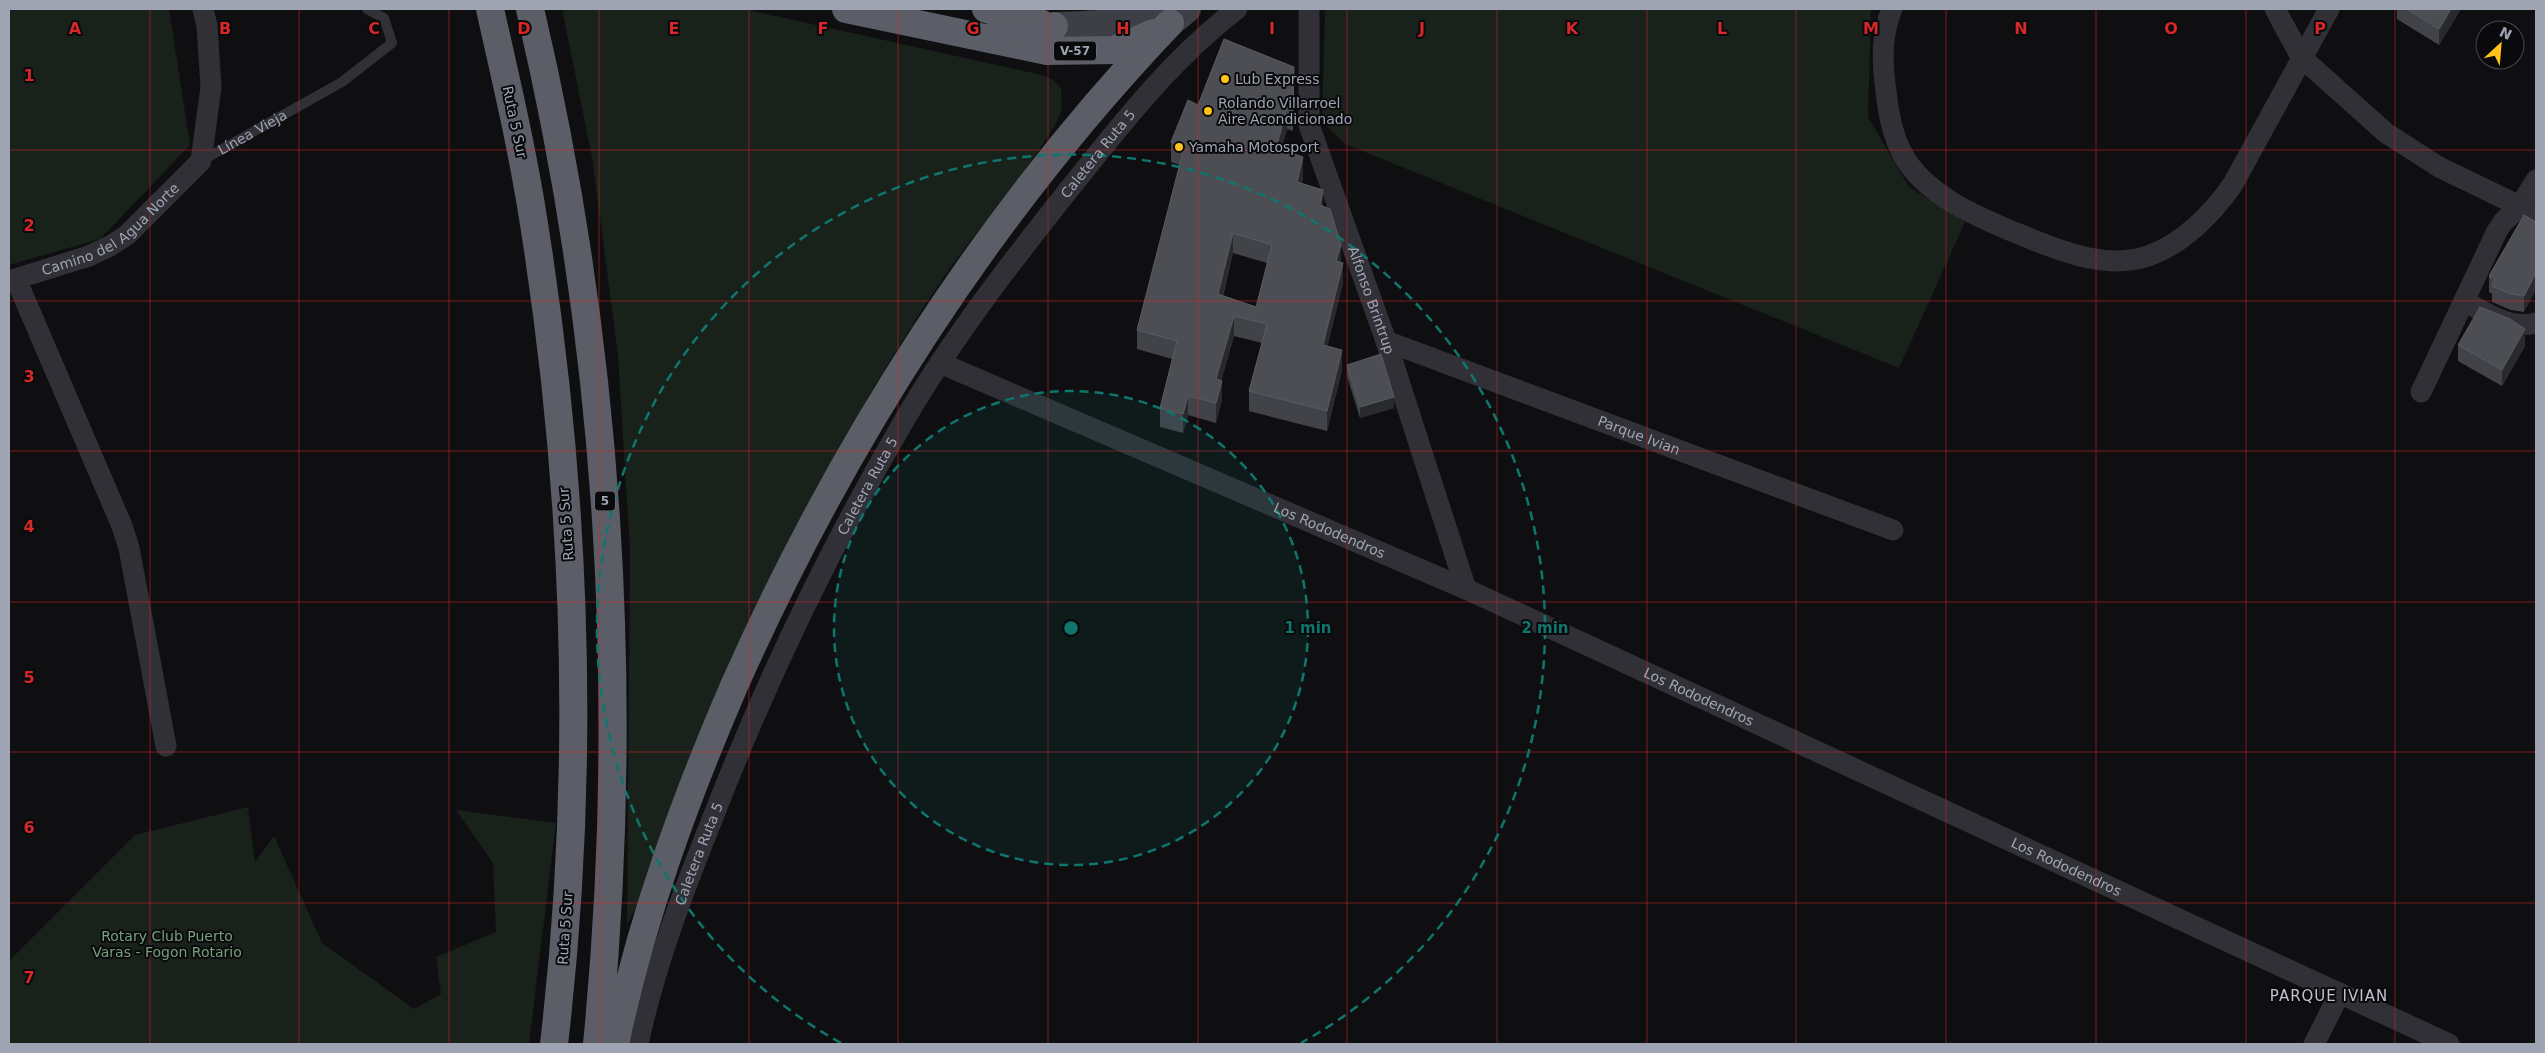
<svg xmlns="http://www.w3.org/2000/svg" width="2545" height="1053" viewBox="0 0 2545 1053" font-family="'DejaVu Sans',sans-serif">
<style>
.green{fill:#19211b}
.lines{fill:none;stroke-linecap:round;stroke-linejoin:round}
.service{stroke:#303036;stroke-width:10}
.minor{stroke:#303036;stroke-width:21}
.secondary{stroke:#3e3f46;stroke-width:28}
.motorway{stroke:#5c5e67;stroke-width:28}
.wall{fill:#424349;fill-rule:evenodd}
.shaded-wall{fill:#292a2e}
.building{fill:#4c4e54;stroke:#595b63;fill-rule:evenodd}
.grid{fill:none;stroke:#d62828;stroke-width:1;stroke-opacity:0.55}
.ring{fill:none;stroke:#0f766e;stroke-width:2.5;stroke-dasharray:9 6}
.poi-dot{fill:#ffc319;stroke:#0a0a0c;stroke-width:2}
.labels{text-anchor:middle;dominant-baseline:central;stroke-width:4;stroke-linejoin:round;paint-order:stroke}
.shield{fill:#0a0a0c;stroke:#727681;stroke-width:1}
.shield-label{font-size:12px;font-weight:bold;fill:#9fa4b3}
.poi-label{font-size:14px;fill:#9fa4b3;stroke:#0a0a0c;text-anchor:start}
.street-label{font-size:14px;fill:#9fa4b3;stroke:#0a0a0c}
.park-label{font-size:14px;fill:#74a07a;stroke:#0a0a0c}
.neighbourhood-label{font-size:15px;letter-spacing:1px;fill:#c0c3cf;stroke:#0a0a0c}
.grid-label{font-size:16px;text-anchor:middle;font-weight:bold;fill:#d62828;stroke:#0a0a0c;stroke-width:4;stroke-linejoin:round;paint-order:stroke}
.centre{fill:#0f766e;stroke:#0a0a0c;stroke-width:2.5}
.ring-label{font-size:15px;text-anchor:middle;font-weight:bold;fill:#0f766e;stroke:#0a0a0c;stroke-width:4;stroke-linejoin:round;paint-order:stroke}
</style>
<rect width="100%" height="100%" fill="#0f0f11"/>
<g class="green">
<polygon points="9,9 169,9 190,145 100,239 9,265"/>
<polygon points="562,9 744,9 1042,75 1054,80 1061,89 1062,108 1057,122 1031,162 953,264 923,308 874,387 834,460 638,905 627,924 630,549 618,355 592,157"/>
<polygon points="1325,9 1871,9 1868,117 1909,187 1965,222 1899,368 1345,144 1322,122"/>
<polygon points="248,807 255,862 274,836 322,943 414,1009 441,994 436,957 496,932 493,863 456,810 556,823 529,1044 9,1044 9,961 135,835"/>
</g>
<g class="lines">
<path class="service" id="s1" d="M201 161 342 82 392 43 384 18 367 9"/>
<g class="minor">
<path id="s2" d="M1309 9V125L1386 341 1466 589"/>
<path d="M1892 9C1881 35 1882 63 1886 91 1888 111 1892 134 1902 153 1925 198 1987 221 2031 239 2068 254 2109 269 2148 256 2183 244 2213 213 2233 184L2329 9"/>
<polyline points="2275,9 2301,57 2386,133 2439,167 2536,214"/>
<polyline points="16,279 122,526 129,548 166,746"/>
<path id="s3" d="M9 281 89 256 110 246 127 235 201 161 211 87 207 26 203 9"/>
<path d="M2464 301C2487 313 2509 330 2536 323"/>
<path id="s4" d="M1386 341 1893 530"/>
<path id="s5" d="M940 363 1466 589 2449 1044"/>
<polyline points="2421,392 2497,231 2503,222 2520,206 2536,180"/>
<path id="s6" d="M638 1044C656 960 687 882 719 802 771 670 833 542 905 419 953 337 1012 261 1071 187 1122 123 1172 59 1237 9"/>
<polyline points="2314,1044 2340,993"/>
</g>
<g class="secondary">
<polyline points="1170,23 1187,9"/>
<path d="M1054 26C1084 25 1130 25 1156 9"/>
</g>
<g class="motorway">
<path d="M490 9C506 80 523 152 534 224 577 495 586 772 554 1044"/>
<path d="M530 9C610 347 631 698 597 1044"/>
<polyline points="846,9 1047,51 1114,50 1154,33"/>
<polyline points="986,9 1040,23"/>
<polyline points="997,34 1054,26"/>
<path d="M615 1044C641 920 684 802 734 686 842 443 987 215 1170 23"/>
</g>
</g>
<g class="wall">
<polygon points="2397,9 2461,9 2439,45 2397,19"/>
<path d="M1294 87 1293 131 1287 129 1281 150 1303 177 1302 183 1323 206 1341 262 1343 283 1327 347 1342 370 1327 431 1249 411V391L1262 343 1234 336 1221 381 1222 400 1216 423 1188 415 1183 433 1160 427V408L1172 359 1137 349V330L1180 165 1171 162V142L1198 105ZM1233 253 1267 263 1256 307 1223 296Z"/>
<polygon points="2524,215 2524,312 2511,310 2492,302 2492,294 2489,292 2489,276"/>
<polygon points="2458,345 2525,346 2502,386 2458,361"/>
<polygon points="1347,365 1394,408 1360,418 1347,376"/>
</g>
<g class="shaded-wall">
<polygon points="2451,9 2461,9 2439,45 2439,29"/>
<polygon points="1294,67 1294,87 1293,131 1293,112"/>
<polygon points="1287,109 1287,129 1276,168 1276,148"/>
<polygon points="1303,157 1303,177 1297,201 1297,182"/>
<polygon points="1323,190 1323,210 1320,205"/>
<polygon points="1233,233 1233,253 1218,314 1218,294"/>
<polygon points="1341,245 1341,265 1336,261"/>
<polygon points="1343,263 1343,283 1323,365 1323,345"/>
<polygon points="2536,273 2536,290 2524,312 2524,296"/>
<polygon points="1234,316 1234,336 1216,399 1216,379"/>
<polygon points="2525,329 2525,346 2502,386 2502,370"/>
<polygon points="1342,350 1342,370 1327,431 1327,411"/>
<polygon points="1222,381 1222,400 1216,423 1216,403"/>
<polygon points="1188,396 1188,415 1183,433 1183,414"/>
<polygon points="1394,397 1394,408 1360,418 1360,407"/>
</g>
<g class="building">
<polygon points="2407,9 2451,9 2439,29"/>
<path d="M1224 39 1294 67 1293 112 1287 109 1276 148 1303 157 1297 182 1323 190 1320 205 1330 209 1341 245 1336 261 1343 263 1323 345 1342 350 1327 411 1249 391 1267 324 1234 316 1216 379 1222 381 1216 403 1188 396 1183 414 1160 408 1177 341 1137 330 1184 148 1171 142 1188 100 1198 105ZM1233 233 1272 245 1256 307 1218 294Z"/>
<polygon points="2524,215 2536,222 2536,273 2524,296 2511,294 2492,286 2495,279 2489,276"/>
<polygon points="2480,307 2510,319 2525,329 2502,370 2458,345"/>
<polygon points="1381,354 1394,397 1360,407 1347,365"/>
</g>
<path class="grid" d="M150 9V1044M299 9V1044M449 9V1044M599 9V1044M749 9V1044M898 9V1044M1048 9V1044M1198 9V1044M1347 9V1044M1497 9V1044M1647 9V1044M1796 9V1044M1946 9V1044M2096 9V1044M2246 9V1044M2395 9V1044M9 150H2536M9 301H2536M9 451H2536M9 602H2536M9 752H2536M9 903H2536"/>
<circle cx="1071" cy="628" r="237" fill="#0f766e" fill-opacity=".12"/>
<g class="ring">
<circle cx="1071" cy="628" r="237"/>
<path d="M841 1043A474 474 0 1 1 1301 1043"/>
</g>
<g class="poi-dot">
<circle cx="1225" cy="79" r="5"/>
<circle cx="1208" cy="111" r="5"/>
<circle cx="1179" cy="147" r="5"/>
</g>
<g class="labels">
<g class="shield">
<rect x="1054" y="41.5" width="42" height="19" rx="4"/>
<rect x="595" y="491.5" width="20" height="19" rx="4"/>
</g>
<g class="shield-label">
<text x="1075" y="51">V-57</text>
<text x="605" y="501">5</text>
</g>
<g class="poi-label">
<text x="1235" y="79">Lub Express</text>
<text x="1218" y="103">Rolando Villarroel<tspan x="1218" dy="16">Aire Acondicionado</tspan></text>
<text x="1189" y="147">Yamaha Motosport</text>
</g>
<g class="street-label">
<text transform="translate(515 122) rotate(78)">Ruta 5 Sur</text>
<text stroke="none"><textPath href="#s1" startOffset="59">Línea Vieja</textPath></text>
<text stroke="none"><textPath href="#s6" startOffset="1010">Caletera Ruta 5</textPath></text>
<text stroke="none"><textPath href="#s3" startOffset="116">Camino del Agua Norte</textPath></text>
<text stroke="none"><textPath href="#s2" startOffset="302">Alfonso Brintrup</textPath></text>
<text stroke="none"><textPath href="#s4" startOffset="270">Parque Ivian</textPath></text>
<text stroke="none"><textPath href="#s6" startOffset="605">Caletera Ruta 5</textPath></text>
<text transform="translate(566 524) rotate(-94)">Ruta 5 Sur</text>
<text stroke="none"><textPath href="#s5" startOffset="424">Los Rododendros</textPath></text>
<text stroke="none"><textPath href="#s5" startOffset="829">Los Rododendros</textPath></text>
<text stroke="none"><textPath href="#s6" startOffset="200">Caletera Ruta 5</textPath></text>
<text stroke="none"><textPath href="#s5" startOffset="1234">Los Rododendros</textPath></text>
<text transform="translate(565 928) rotate(-86)">Ruta 5 Sur</text>
</g>
<g class="park-label">
<text x="167" y="936">Rotary Club Puerto<tspan x="167" dy="16">Varas - Fogon Rotario</tspan></text>
</g>
<g class="neighbourhood-label">
<text x="2329" y="996">PARQUE IVIAN</text>
</g>
</g>
<g class="grid-label">
<text x="75" y="34">A</text>
<text x="225" y="34">B</text>
<text x="374" y="34">C</text>
<text x="524" y="34">D</text>
<text x="674" y="34">E</text>
<text x="823" y="34">F</text>
<text x="973" y="34">G</text>
<text x="1123" y="34">H</text>
<text x="1272" y="34">I</text>
<text x="1422" y="34">J</text>
<text x="1572" y="34">K</text>
<text x="1722" y="34">L</text>
<text x="1871" y="34">M</text>
<text x="2021" y="34">N</text>
<text x="2171" y="34">O</text>
<text x="2320" y="34">P</text>
<text x="29" y="81">1</text>
<text x="29" y="231">2</text>
<text x="29" y="382">3</text>
<text x="29" y="532">4</text>
<text x="29" y="683">5</text>
<text x="29" y="833">6</text>
<text x="29" y="983">7</text>
</g>
<circle cx="1071" cy="628" r="8" class="centre"/>
<g class="ring-label">
<text x="1308" y="633">1 min</text>
<text x="1545" y="633">2 min</text>
</g>
<rect width="2545" height="1053" fill="none" stroke="#9fa4b3" stroke-width="20"/>
<g transform="translate(2500 45) rotate(26)"><circle r="24" fill="#0a0a0c" stroke="#46484f"/>
<path d="M0-4L9 19L0 12L-9 19Z" fill="#ffc319"/>
<text y="-8" font-size="14" font-weight="bold" text-anchor="middle" fill="#9fa4b3">N</text>
</g>
</svg>
